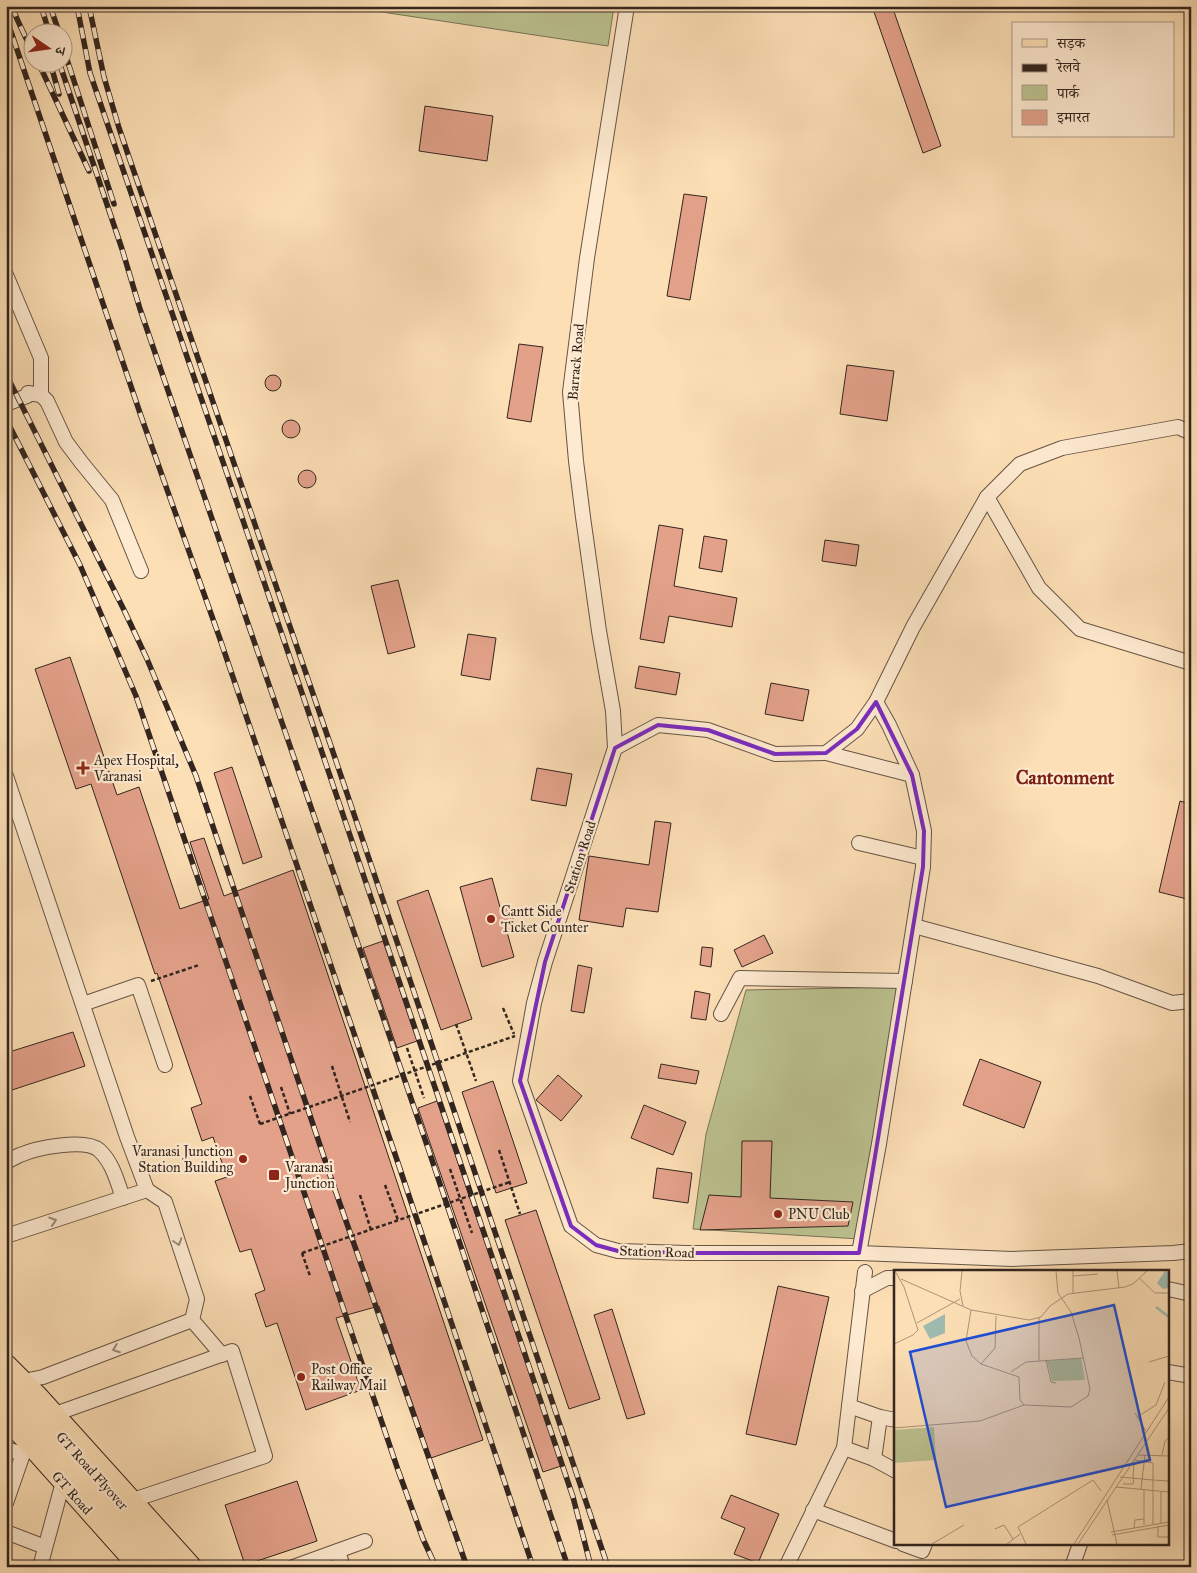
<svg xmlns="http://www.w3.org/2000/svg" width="1197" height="1573" viewBox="0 0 1197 1573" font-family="'IM FELL Great Primer','Noto Serif Devanagari',serif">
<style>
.green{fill:#bcc290;stroke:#787458}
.building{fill:#e3a18a;stroke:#33251f}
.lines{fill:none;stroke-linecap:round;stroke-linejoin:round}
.minor-casing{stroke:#665445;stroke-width:16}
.major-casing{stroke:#33251f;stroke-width:20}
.highway-casing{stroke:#33251f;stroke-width:22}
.path{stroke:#33251f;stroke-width:2.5;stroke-dasharray:4 2.5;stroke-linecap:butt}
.minor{stroke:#feead0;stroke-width:14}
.major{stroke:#fddfb6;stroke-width:18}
.highway{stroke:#fddfb6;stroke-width:20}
.rail-casing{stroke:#33251f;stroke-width:5.5}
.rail{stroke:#feead0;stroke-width:4;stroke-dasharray:11;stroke-linecap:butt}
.path-bridge{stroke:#33251f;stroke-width:2.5;stroke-dasharray:4 2.5;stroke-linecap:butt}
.oneway{stroke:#988878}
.marked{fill:none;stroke:#7b2cbf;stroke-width:4;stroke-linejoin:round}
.poi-dot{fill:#8f2418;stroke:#feead0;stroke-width:2}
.labels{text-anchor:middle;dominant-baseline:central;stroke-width:4.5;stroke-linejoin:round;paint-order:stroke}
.street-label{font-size:14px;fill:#33251f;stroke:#feead0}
.poi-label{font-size:14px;fill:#33251f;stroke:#feead0;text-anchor:start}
.district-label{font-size:19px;font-weight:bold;fill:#7a1f14;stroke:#feead0}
.inset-river{fill:none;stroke:#9fbcb0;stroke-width:2.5}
.inset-road{fill:none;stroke:#ac957a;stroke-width:1}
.view{fill:#1d4ed8;fill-opacity:0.15;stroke:#1d4ed8;stroke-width:2.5}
.inset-edge{fill:none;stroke:#33251f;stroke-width:2.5}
</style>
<rect width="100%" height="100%" fill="#fddfb6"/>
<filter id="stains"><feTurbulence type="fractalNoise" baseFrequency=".004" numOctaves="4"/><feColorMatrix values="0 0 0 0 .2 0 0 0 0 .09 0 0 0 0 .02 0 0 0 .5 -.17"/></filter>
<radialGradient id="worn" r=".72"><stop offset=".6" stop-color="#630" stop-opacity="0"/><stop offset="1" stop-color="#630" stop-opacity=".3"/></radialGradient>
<g class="green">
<polygon points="363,6 614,6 608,46 362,9"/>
<polygon points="898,987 860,1239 693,1229 706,1134 746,990"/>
</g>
<g class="building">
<polygon points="872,6 892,6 941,146 923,153"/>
<polygon points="425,106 493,116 487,161 419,151"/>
<polygon points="684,194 707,197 690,300 667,296"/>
<polygon points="519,344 543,347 531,422 507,418"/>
<polygon points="847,365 894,371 887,421 840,414"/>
<circle cx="273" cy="383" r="8"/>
<circle cx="291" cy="429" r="9"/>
<circle cx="307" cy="479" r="9"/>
<polygon points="659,525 683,529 674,586 737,598 732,627 669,616 664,643 640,639"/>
<polygon points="704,536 727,540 722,572 699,568"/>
<polygon points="825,540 859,545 856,566 822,561"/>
<polygon points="398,580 415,647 388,654 371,586"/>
<polygon points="468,634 496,638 490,680 461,675"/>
<polygon points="70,657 117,795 139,787 180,909 209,899 190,842 204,838 224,896 293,870 483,1440 431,1458 379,1306 336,1318 361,1390 306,1410 277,1323 266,1327 255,1294 265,1290 251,1249 240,1252 215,1181 227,1177 213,1137 202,1141 191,1108 202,1104 157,973 155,974 91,784 76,789 35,669"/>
<polygon points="639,666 680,673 676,695 635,688"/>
<polygon points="771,683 809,690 803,721 765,714"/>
<polygon points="232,767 262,857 243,864 214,773"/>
<polygon points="537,768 572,774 566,806 531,800"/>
<polygon points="1180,801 1191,804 1191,900 1159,892"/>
<polygon points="655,821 671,823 658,912 626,908 623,927 579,920 589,856 649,865"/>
<polygon points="492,878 500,907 509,905 516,930 507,932 514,957 482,967 460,887"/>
<polygon points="428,890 472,1019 441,1030 397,901"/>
<polygon points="764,935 773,953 742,967 734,950"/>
<polygon points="383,941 417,1041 397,1048 363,948"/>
<polygon points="702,947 713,948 711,967 700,965"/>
<polygon points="578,965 592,968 584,1013 571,1011"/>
<polygon points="695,991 710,994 706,1020 691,1018"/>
<polygon points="73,1032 85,1066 6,1092 6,1053"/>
<polygon points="980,1059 1041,1082 1024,1128 963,1105"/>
<polygon points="661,1064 699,1071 696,1084 658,1078"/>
<polygon points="558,1075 582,1096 561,1121 536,1100"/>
<polygon points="493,1081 527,1183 496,1193 462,1092"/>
<polygon points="437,1101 561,1466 543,1472 418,1108"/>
<polygon points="644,1105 686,1122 673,1155 631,1138"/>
<polygon points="742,1141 772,1141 770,1198 853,1202 848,1226 700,1230 709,1195 741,1197"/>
<polygon points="657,1168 692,1173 688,1203 653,1198"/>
<polygon points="536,1210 600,1399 569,1409 505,1220"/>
<polygon points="778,1286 829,1297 796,1445 746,1434"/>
<polygon points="612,1309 645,1414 627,1419 594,1315"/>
<polygon points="297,1481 317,1541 245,1565 225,1505"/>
<polygon points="731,1495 779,1514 758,1563 734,1554 745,1528 721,1518"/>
</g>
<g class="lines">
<defs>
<g id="minor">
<polyline points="627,6 587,258 570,392 576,461 583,517 599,631 613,711 615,748 545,962 534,1003 520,1081 571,1226 596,1245 618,1251 687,1253 859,1253 1012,1259 1173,1253 1191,1251"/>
<polyline points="6,275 41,358 41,395"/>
<polyline points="6,404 27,396 28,393 41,395 47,401 66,442 81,462 112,500 141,571"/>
<polyline points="987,497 1020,464 1062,448 1178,427 1191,433"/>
<polyline points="615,748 658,725 708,730 775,754 826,753 857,729 876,702 913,627 987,497 1039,588 1080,629 1191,663"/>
<polyline points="826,753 912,775"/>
<polyline points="6,776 127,1137 147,1190"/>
<polyline points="859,843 923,858"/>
<polyline points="914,926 1098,976 1172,1003 1191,1001"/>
<polyline points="83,1004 138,985 165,1065"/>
<polyline points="721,1014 740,978 905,981"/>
<path d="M6 1162C11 1160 15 1157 20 1155 36 1148 85 1138 99 1150 113 1163 117 1181 123 1198"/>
<polyline points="6,1236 147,1190 165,1202 197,1299 192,1320 43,1377 24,1381"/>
<polyline points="859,1253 879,1144 923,867 924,831 912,775 889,725 876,702"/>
<polyline points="1168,1289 1191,1294"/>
<polyline points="862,1291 887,1278 896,1278"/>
<polyline points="192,1320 222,1355"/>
<polyline points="1168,1372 1191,1376"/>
<polyline points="849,1406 880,1417 896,1420"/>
<polyline points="55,1414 232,1351 265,1456 133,1500"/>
<polyline points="844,1448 874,1459 896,1471"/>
<polyline points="6,1449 23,1454"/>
<polyline points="874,1459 880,1417"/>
<polyline points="6,1503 23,1454 29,1446"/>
<polyline points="813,1510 896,1541"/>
<polyline points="6,1532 45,1547"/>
<polyline points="903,1544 922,1551 925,1544"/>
<polyline points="338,1551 343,1567"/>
<polyline points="40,1567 63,1482"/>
<polyline points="293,1567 365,1541"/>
<polyline points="786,1567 844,1448 865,1272"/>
<polyline points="1072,1567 1080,1544"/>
</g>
<g id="major">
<polyline points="6,1363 38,1395 193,1567"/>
<polyline points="6,1419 138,1567"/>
</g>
<g id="highway">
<polyline points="6,1376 177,1567"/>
<polyline points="6,1401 155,1567"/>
</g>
</defs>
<use href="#minor" class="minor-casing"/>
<use href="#major" class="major-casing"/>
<use href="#highway" class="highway-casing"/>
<g class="path">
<polyline points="151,981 199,965"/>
<polyline points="503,1008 514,1034"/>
<polyline points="456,1024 476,1081"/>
<polyline points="407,1048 424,1098"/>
<polyline points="332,1066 350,1122"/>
<polyline points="281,1087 290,1114"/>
<polyline points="250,1096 260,1124"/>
<polyline points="499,1150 520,1214"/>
<polyline points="450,1169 472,1233"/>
<polyline points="385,1185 398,1220"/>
<polyline points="360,1195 371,1230"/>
<polyline points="302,1253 310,1276"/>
</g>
<use href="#minor" class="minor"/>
<use href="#major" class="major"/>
<use href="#highway" class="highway"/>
<defs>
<g id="rail">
<polyline points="12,6 17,19 32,51"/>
<polyline points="41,6 49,32"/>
<polyline points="50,6 59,32"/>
<polyline points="77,6 90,73 303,696 573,1497 591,1567"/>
<polyline points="89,6 104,77 119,128 334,755 608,1567"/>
<polyline points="6,17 141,416 220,639 397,1160 533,1567"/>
<polyline points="62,44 114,204"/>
<polyline points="38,62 89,171"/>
<polyline points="50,62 59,94"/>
<polyline points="59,62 122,249 140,309 429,1151 568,1567"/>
<polyline points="6,374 124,610 147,659 196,776 332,1181 467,1567"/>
<polyline points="6,419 80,565 136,696 398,1470 423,1539 436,1567"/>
</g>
</defs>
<use href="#rail" class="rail-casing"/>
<use href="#rail" class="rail"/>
<g class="path-bridge">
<polyline points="260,1124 515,1036"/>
<polyline points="302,1253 510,1182"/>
</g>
</g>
<defs><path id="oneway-chevron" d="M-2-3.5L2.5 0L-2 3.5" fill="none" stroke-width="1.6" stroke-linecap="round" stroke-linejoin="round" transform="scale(1.25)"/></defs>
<g class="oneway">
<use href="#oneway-chevron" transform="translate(53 1221) rotate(-18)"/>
<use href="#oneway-chevron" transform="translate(178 1242) rotate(72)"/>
<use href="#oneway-chevron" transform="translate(116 1349) rotate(159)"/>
</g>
<path class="marked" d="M876 702 912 775 924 831 923 867 859 1253H687L618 1251 596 1245 571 1226 520 1081 545 962 615 748 658 725 708 730 775 754 826 753 857 729Z"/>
<g class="poi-dot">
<path d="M80.5 760.5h5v5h5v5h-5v5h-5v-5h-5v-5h5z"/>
<circle cx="491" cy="919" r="5"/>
<circle cx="243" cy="1159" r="5"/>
<rect x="268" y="1169" width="12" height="12" rx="2.5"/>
<circle cx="778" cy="1214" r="5"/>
<circle cx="301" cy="1377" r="5"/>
</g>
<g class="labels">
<g class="street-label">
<text transform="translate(576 362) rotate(-85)">Barrack Road</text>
<text transform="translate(580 857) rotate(-72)">Station Road</text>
<text transform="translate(657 1252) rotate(2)">Station Road</text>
<text transform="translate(92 1471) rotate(48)">GT Road Flyover</text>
<text transform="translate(72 1493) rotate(48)">GT Road</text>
</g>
<g class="poi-label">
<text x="94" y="760">Apex Hospital,<tspan x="94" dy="16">Varanasi</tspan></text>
<text x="501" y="911">Cantt Side<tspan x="501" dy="16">Ticket Counter</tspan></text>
<text x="233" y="1151" text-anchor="end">Varanasi Junction<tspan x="233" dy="16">Station Building</tspan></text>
<text x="285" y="1167">Varanasi<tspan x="285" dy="16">Junction</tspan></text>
<text x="788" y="1214">PNU Club</text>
<text x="311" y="1369">Post Office<tspan x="311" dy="16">Railway Mail</tspan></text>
</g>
<g class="district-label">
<text x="1065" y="777">Cantonment</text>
</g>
</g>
<g transform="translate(894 1270)">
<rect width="275" height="275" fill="#fddfb6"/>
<path d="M187 88 191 110 158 111 153 91ZM40 157 42 190 0 193V160Z" fill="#bcc290"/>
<path d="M271 1 275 2V18L269 19 263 13ZM51 44V63L36 69 29 56Z" fill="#9fbcb0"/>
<path class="inset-river" d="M262 37 275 47"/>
<path class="inset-road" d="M68 1 66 21 69 36M179 1V23M223 1 225 18M179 6 204 4M7 9 77 40 135 50 147 47 156 36 174 24 231 17 239 14 253 1M246 9 261 23H275M77 40 72 71 78 86 87 94M102 46 101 78 87 94 125 107 126 130 130 135M145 48V91M23 53 66 29M0 74 19 65 24 60 10 17 1 1M152 90 157 112 162 113M255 92 275 86M117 102 132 92 189 88M241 143 252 161M243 147 262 135 271 112M0 158 86 151 130 135 177 137 194 126 196 119 185 68 177 42 164 23 162 1M244 185 275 186M268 185 271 171 275 168M240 190 259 193V254M226 207 259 210M239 208 240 192M259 210 275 211M229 214H239L240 208M222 217 275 222M247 219 251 185M250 220V255M267 221V253M213 230 223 274M264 256V267H275M240 258 241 250 250 249M101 259 110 255 119 269M217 262 275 252M218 265 275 255M38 274 70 255M113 274 126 264M132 274 124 257 199 210 207 221M180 274 275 127M184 274 275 138"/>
<path class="view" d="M220 35 256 190 52 237 16 82Z"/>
<rect width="275" height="275" class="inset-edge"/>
</g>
<rect width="1197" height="1573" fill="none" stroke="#fddfb6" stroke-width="25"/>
<rect x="8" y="8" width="1182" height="1558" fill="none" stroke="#33251f" stroke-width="2.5"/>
<rect x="12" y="12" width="1172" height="1548" fill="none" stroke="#33251f"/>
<rect x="1012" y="22" width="162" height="115" fill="#feead0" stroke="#ad9b89"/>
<rect x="1022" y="39" width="25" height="8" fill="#fddfb6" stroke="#ad9b89"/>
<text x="1057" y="48" font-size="15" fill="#33251f">सड़क</text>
<rect x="1022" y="64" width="25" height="8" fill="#33251f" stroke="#ad9b89"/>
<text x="1057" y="72" font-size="15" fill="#33251f">रेलवे</text>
<rect x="1022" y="85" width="25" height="15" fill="#bcc290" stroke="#ad9b89"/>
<text x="1057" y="98" font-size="15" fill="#33251f">पार्क</text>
<rect x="1022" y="110" width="25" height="15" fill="#e3a18a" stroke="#ad9b89"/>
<text x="1057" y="122" font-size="15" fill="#33251f">इमारत</text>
<g transform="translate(48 48) rotate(103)"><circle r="24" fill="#feead0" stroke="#ad9b89"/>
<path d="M0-4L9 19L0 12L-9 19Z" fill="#8f2418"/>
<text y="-8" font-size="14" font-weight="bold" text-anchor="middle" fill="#33251f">उ</text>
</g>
<rect width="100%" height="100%" filter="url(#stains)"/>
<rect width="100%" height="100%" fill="url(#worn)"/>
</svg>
